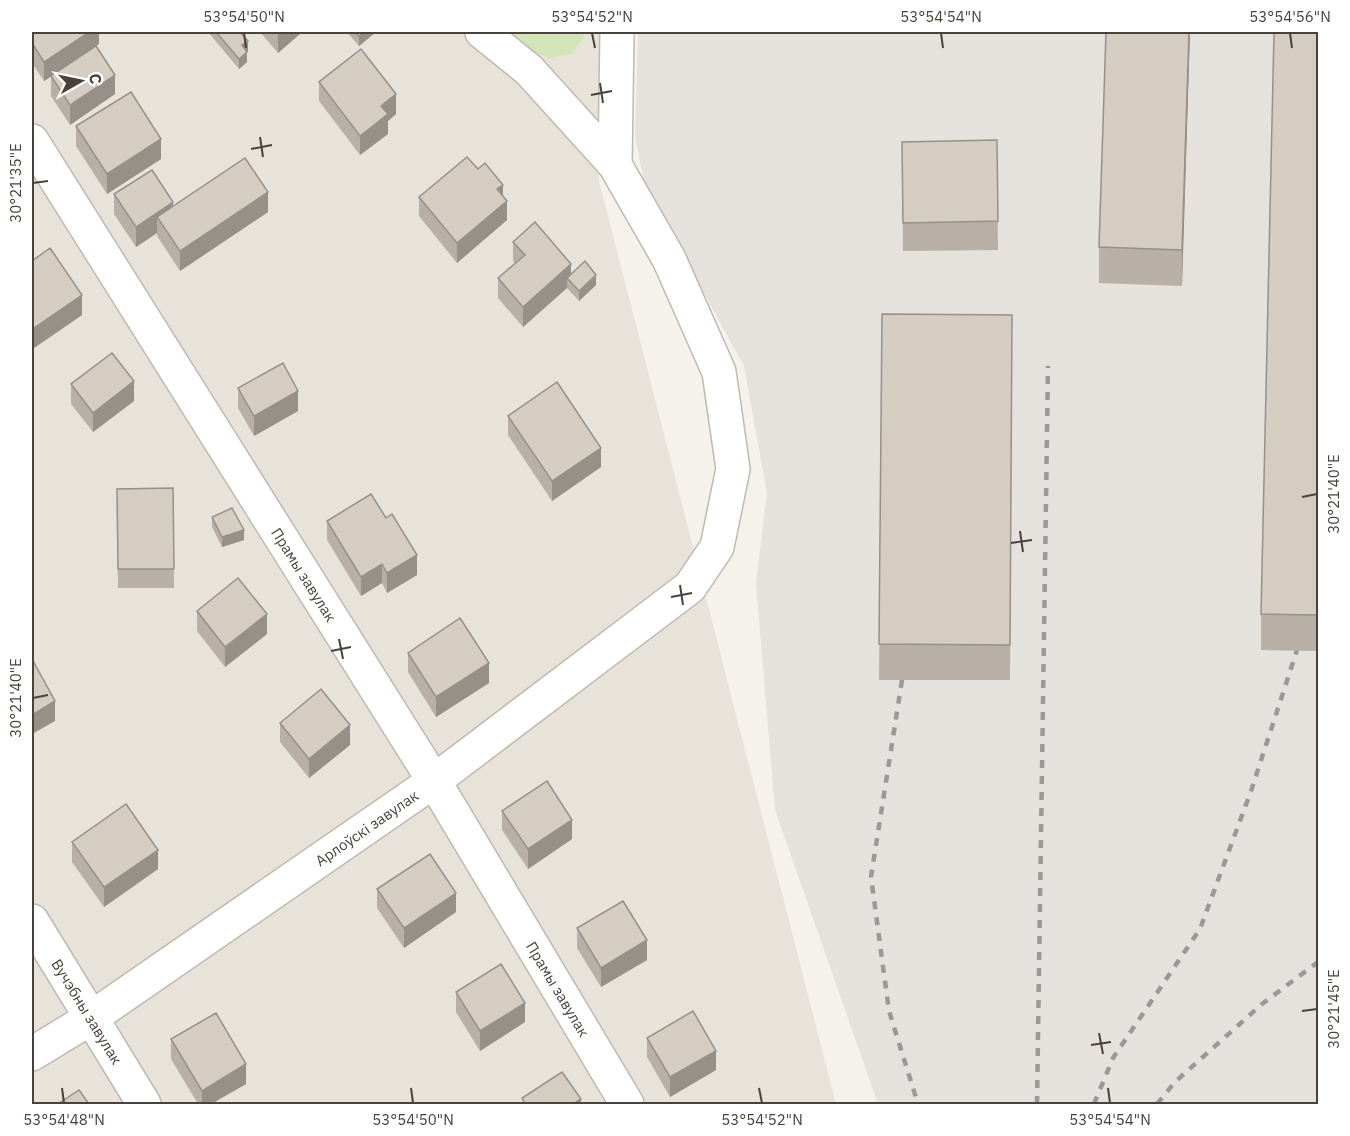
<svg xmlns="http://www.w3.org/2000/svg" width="1350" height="1136" viewBox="0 0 1350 1136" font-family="'IBM Plex Sans',sans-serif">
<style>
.residential{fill:#e8e3da}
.industrial{fill:#e5e1dd}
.green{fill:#d2e5b8}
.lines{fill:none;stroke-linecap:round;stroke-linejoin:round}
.minor-casing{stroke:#c0b9af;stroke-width:36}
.minor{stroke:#fff;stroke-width:33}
.rail{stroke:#999;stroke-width:4.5;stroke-dasharray:8 8;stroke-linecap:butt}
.wall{fill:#b8b0a7}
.shaded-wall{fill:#969088}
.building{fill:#d6cdc2;stroke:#969088;stroke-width:1.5}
.ticks{fill:none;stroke:#49423a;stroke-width:2}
.labels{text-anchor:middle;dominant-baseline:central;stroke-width:6;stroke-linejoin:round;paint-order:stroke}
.street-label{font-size:15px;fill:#49423a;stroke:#fff}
.neatline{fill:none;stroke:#49423a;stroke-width:2}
.ticks-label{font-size:15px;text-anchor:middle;fill:#49423a}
</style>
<rect width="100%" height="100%" fill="#f5f2ec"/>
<polygon class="residential" points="32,32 604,32 599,181 836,1104 32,1104"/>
<polygon class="industrial" points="638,32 1318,32 1318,1104 878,1104 775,810 756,583 767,493 744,366 645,186 635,137"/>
<polygon class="green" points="505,32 585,32 583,39 571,54 550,58 530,51"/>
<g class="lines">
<defs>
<g id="minor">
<path id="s1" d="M32 141 434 781 627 1104"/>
<polyline points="615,165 617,32"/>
<path id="s2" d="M32 921 144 1104"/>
<path id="s3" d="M32 1054 91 1018 434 781 690 587 717 547 733 469 719 372 669 259 615 165 529 70 482 32"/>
</g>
</defs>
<use href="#minor" class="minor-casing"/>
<use href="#minor" class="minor"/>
<g class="rail">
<polyline points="902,680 871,877 889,1011 918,1104"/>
<polyline points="1037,1104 1048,366"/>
<polyline points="1094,1104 1113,1058 1200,929 1251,791 1297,650"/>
<polyline points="1157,1104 1175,1082 1262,1004 1318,962"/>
</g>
</g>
<g class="wall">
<polygon points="32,32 99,32 99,44 96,46 115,94 70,125 51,96 51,77 44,81 32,63"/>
<polygon points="208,32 240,32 248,51 247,52 247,62 239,69"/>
<polygon points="260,32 301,32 301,33 278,53"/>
<polygon points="347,32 376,32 359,46"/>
<polygon points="1190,32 1182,286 1099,283 1099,247"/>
<polygon points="1318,32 1318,651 1261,650 1261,614"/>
<polygon points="319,82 396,114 388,121 388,134 360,155 319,101"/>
<polygon points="76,126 161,159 107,194 76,146"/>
<polygon points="997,140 998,250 903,251 902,142"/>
<polygon points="478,169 503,195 507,220 457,263 419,216 419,197"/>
<polygon points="114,194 173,206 268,212 180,271 157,236 157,233 136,247 114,214"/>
<polygon points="513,242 571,274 596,285 579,301 567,288 523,327 498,298 498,278 515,263 513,261"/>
<polygon points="32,261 82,315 34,348 32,344"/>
<polygon points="882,314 1012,315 1010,680 879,680"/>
<polygon points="71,384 134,401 93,432 71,404"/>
<polygon points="238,388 298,411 254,436 238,408"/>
<polygon points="508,416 601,467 552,501 508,435"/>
<polygon points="173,488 174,588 118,588 117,489"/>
<polygon points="212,517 244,540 222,547 212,527"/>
<polygon points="327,521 417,575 387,593 382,583 361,596 327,540"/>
<polygon points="197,611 267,634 225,667 197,631"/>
<polygon points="408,653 489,683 436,717 408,672"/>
<polygon points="280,723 350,745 309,778 280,742"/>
<polygon points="502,811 572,839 528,869 502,830"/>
<polygon points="72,842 158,869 104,907 72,862"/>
<polygon points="377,889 456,912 404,948 377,908"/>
<polygon points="577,928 647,960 601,987 577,948"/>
<polygon points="456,992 525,1022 480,1051 456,1012"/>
<polygon points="647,1038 716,1070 670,1097 647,1057"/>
<polygon points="171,1039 246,1084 211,1104 198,1104 171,1059"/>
</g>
<g class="shaded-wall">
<polygon points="89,32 99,32 99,44 44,81 44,62"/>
<polygon points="281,32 301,32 301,33 278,53 278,34"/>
<polygon points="364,32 376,32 359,46 359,36"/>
<polygon points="1189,32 1190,32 1182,286 1182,250"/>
<polygon points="248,41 248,51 242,56 242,45"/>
<polygon points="247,52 247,62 239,69 239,59"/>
<polygon points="115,75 115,94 70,125 70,105"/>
<polygon points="396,94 396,114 388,121 388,134 360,155 360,136 381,106"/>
<polygon points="161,139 161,159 107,194 107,174"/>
<polygon points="503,185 503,204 497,189"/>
<polygon points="268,192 268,212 180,271 180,251"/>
<polygon points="507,201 507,220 457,263 457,243"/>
<polygon points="173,202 173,222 157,217 157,233 136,247 136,227"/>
<polygon points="571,264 571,282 567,278 567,288 523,327 523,307"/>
<polygon points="596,275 596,285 579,301 579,291"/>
<polygon points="82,295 82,315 34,348 34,328"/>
<polygon points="134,381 134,401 93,432 93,413"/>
<polygon points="298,391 298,411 254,436 254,416"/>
<polygon points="601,448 601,467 552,501 552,481"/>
<polygon points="244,530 244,540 222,547 222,537"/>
<polygon points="417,555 417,575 387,593 387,573"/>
<polygon points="382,564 382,583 361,596 361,577"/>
<polygon points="267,614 267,634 225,667 225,647"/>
<polygon points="489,663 489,683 436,717 436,697"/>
<polygon points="55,701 55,721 32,734 32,715"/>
<polygon points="350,725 350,745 309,778 309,759"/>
<polygon points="572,820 572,839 528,869 528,849"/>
<polygon points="158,850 158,869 104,907 104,887"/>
<polygon points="456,893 456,912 404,948 404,928"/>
<polygon points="647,940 647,960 601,987 601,968"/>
<polygon points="525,1003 525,1022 480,1051 480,1031"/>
<polygon points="716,1051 716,1070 670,1097 670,1077"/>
<polygon points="246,1064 246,1084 211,1104 202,1104 202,1091"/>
<polygon points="581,1099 581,1104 573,1104"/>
</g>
<g class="building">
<polygon points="32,32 89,32 44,62 32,43"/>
<polygon points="216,32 240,32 248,41 242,45 247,52 239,59"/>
<polygon points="355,32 364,32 359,36"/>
<polygon points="1106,32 1189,32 1182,250 1099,247"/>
<polygon points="1274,32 1318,32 1318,615 1261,614"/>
<polygon points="96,46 115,75 70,105 51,76"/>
<polygon points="361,49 396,94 381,106 388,114 360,136 319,82"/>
<polygon points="131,92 161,139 107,174 76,126"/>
<polygon points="997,140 998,221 903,223 902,142"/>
<polygon points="467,157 478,169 485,163 503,185 497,189 507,201 457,243 419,197"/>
<polygon points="245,158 268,192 180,251 157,217"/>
<polygon points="152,170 173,202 136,227 114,194"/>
<polygon points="535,222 571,264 523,307 498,278 525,255 513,242"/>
<polygon points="50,248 82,295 34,328 32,324 32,261"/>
<polygon points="585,261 596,275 579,291 567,278"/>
<polygon points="882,314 1012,315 1010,645 879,644"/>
<polygon points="112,353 134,381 93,413 71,384"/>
<polygon points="283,363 298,391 254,416 238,388"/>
<polygon points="557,382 601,448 552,481 508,416"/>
<polygon points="173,488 174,569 118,569 117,489"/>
<polygon points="371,494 386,518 392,514 417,555 387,573 382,564 361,577 327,521"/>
<polygon points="232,508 244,530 222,537 212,517"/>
<polygon points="238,578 267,614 225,647 197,611"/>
<polygon points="460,618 489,663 436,697 408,653"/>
<polygon points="32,659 55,701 32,715"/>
<polygon points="321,689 350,725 309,759 280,723"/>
<polygon points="547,781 572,820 528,849 502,811"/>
<polygon points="126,804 158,850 104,887 72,842"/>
<polygon points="430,854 456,893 404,928 377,889"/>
<polygon points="623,901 647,940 601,968 577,928"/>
<polygon points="501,964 525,1003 480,1031 456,992"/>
<polygon points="693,1011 716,1051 670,1077 647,1038"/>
<polygon points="216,1013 246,1064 202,1091 171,1039"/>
<polygon points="562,1072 581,1099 573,1104 525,1104 522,1098"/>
<polygon points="79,1090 89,1104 58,1104"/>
</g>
<path class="ticks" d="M244 33 246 48M592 33 595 48M941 33 943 48M1290 33 1292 48M600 83 603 103M591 95 612 91M260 137 263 157M251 149 272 145M33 183 48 181M1302 497 1317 494M1020 531 1023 552M1011 543 1032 540M680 585 683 605M671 597 692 593M339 639 343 659M331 651 351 647M33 698 48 695M1302 1011 1317 1009M1099 1033 1103 1054M1091 1045 1111 1042M62 1088 64 1103M411 1088 413 1103M759 1088 762 1103M1108 1088 1110 1103"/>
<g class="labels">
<g class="street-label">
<text stroke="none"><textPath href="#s1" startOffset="512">Прамы завулак</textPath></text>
<text stroke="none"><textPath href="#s3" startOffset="404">Арлоўскі завулак</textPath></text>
<text stroke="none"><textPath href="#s1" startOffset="998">Прамы завулак</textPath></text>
<text stroke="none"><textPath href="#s2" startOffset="106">Вучэбны завулак</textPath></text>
</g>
</g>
<rect width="1350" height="1136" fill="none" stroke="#ffffff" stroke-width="66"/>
<g transform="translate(81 81) rotate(81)" stroke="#ffffff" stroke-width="4.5" paint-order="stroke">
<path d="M0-4.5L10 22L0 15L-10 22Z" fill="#49423a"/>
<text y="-9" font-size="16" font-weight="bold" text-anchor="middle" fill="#49423a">С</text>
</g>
<rect x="33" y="33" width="1284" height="1070" class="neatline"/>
<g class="ticks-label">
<text x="244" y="22">53°54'50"N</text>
<text x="592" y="22">53°54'52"N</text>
<text x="941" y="22">53°54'54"N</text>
<text x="1290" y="22">53°54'56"N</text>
<text transform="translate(16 183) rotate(-90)" y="5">30°21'35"E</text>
<text transform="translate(1334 494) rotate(-90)" y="5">30°21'40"E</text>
<text transform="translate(16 698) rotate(-90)" y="5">30°21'40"E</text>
<text transform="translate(1334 1009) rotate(-90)" y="5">30°21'45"E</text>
<text x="64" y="1125">53°54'48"N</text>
<text x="413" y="1125">53°54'50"N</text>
<text x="762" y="1125">53°54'52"N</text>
<text x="1110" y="1125">53°54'54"N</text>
</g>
</svg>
